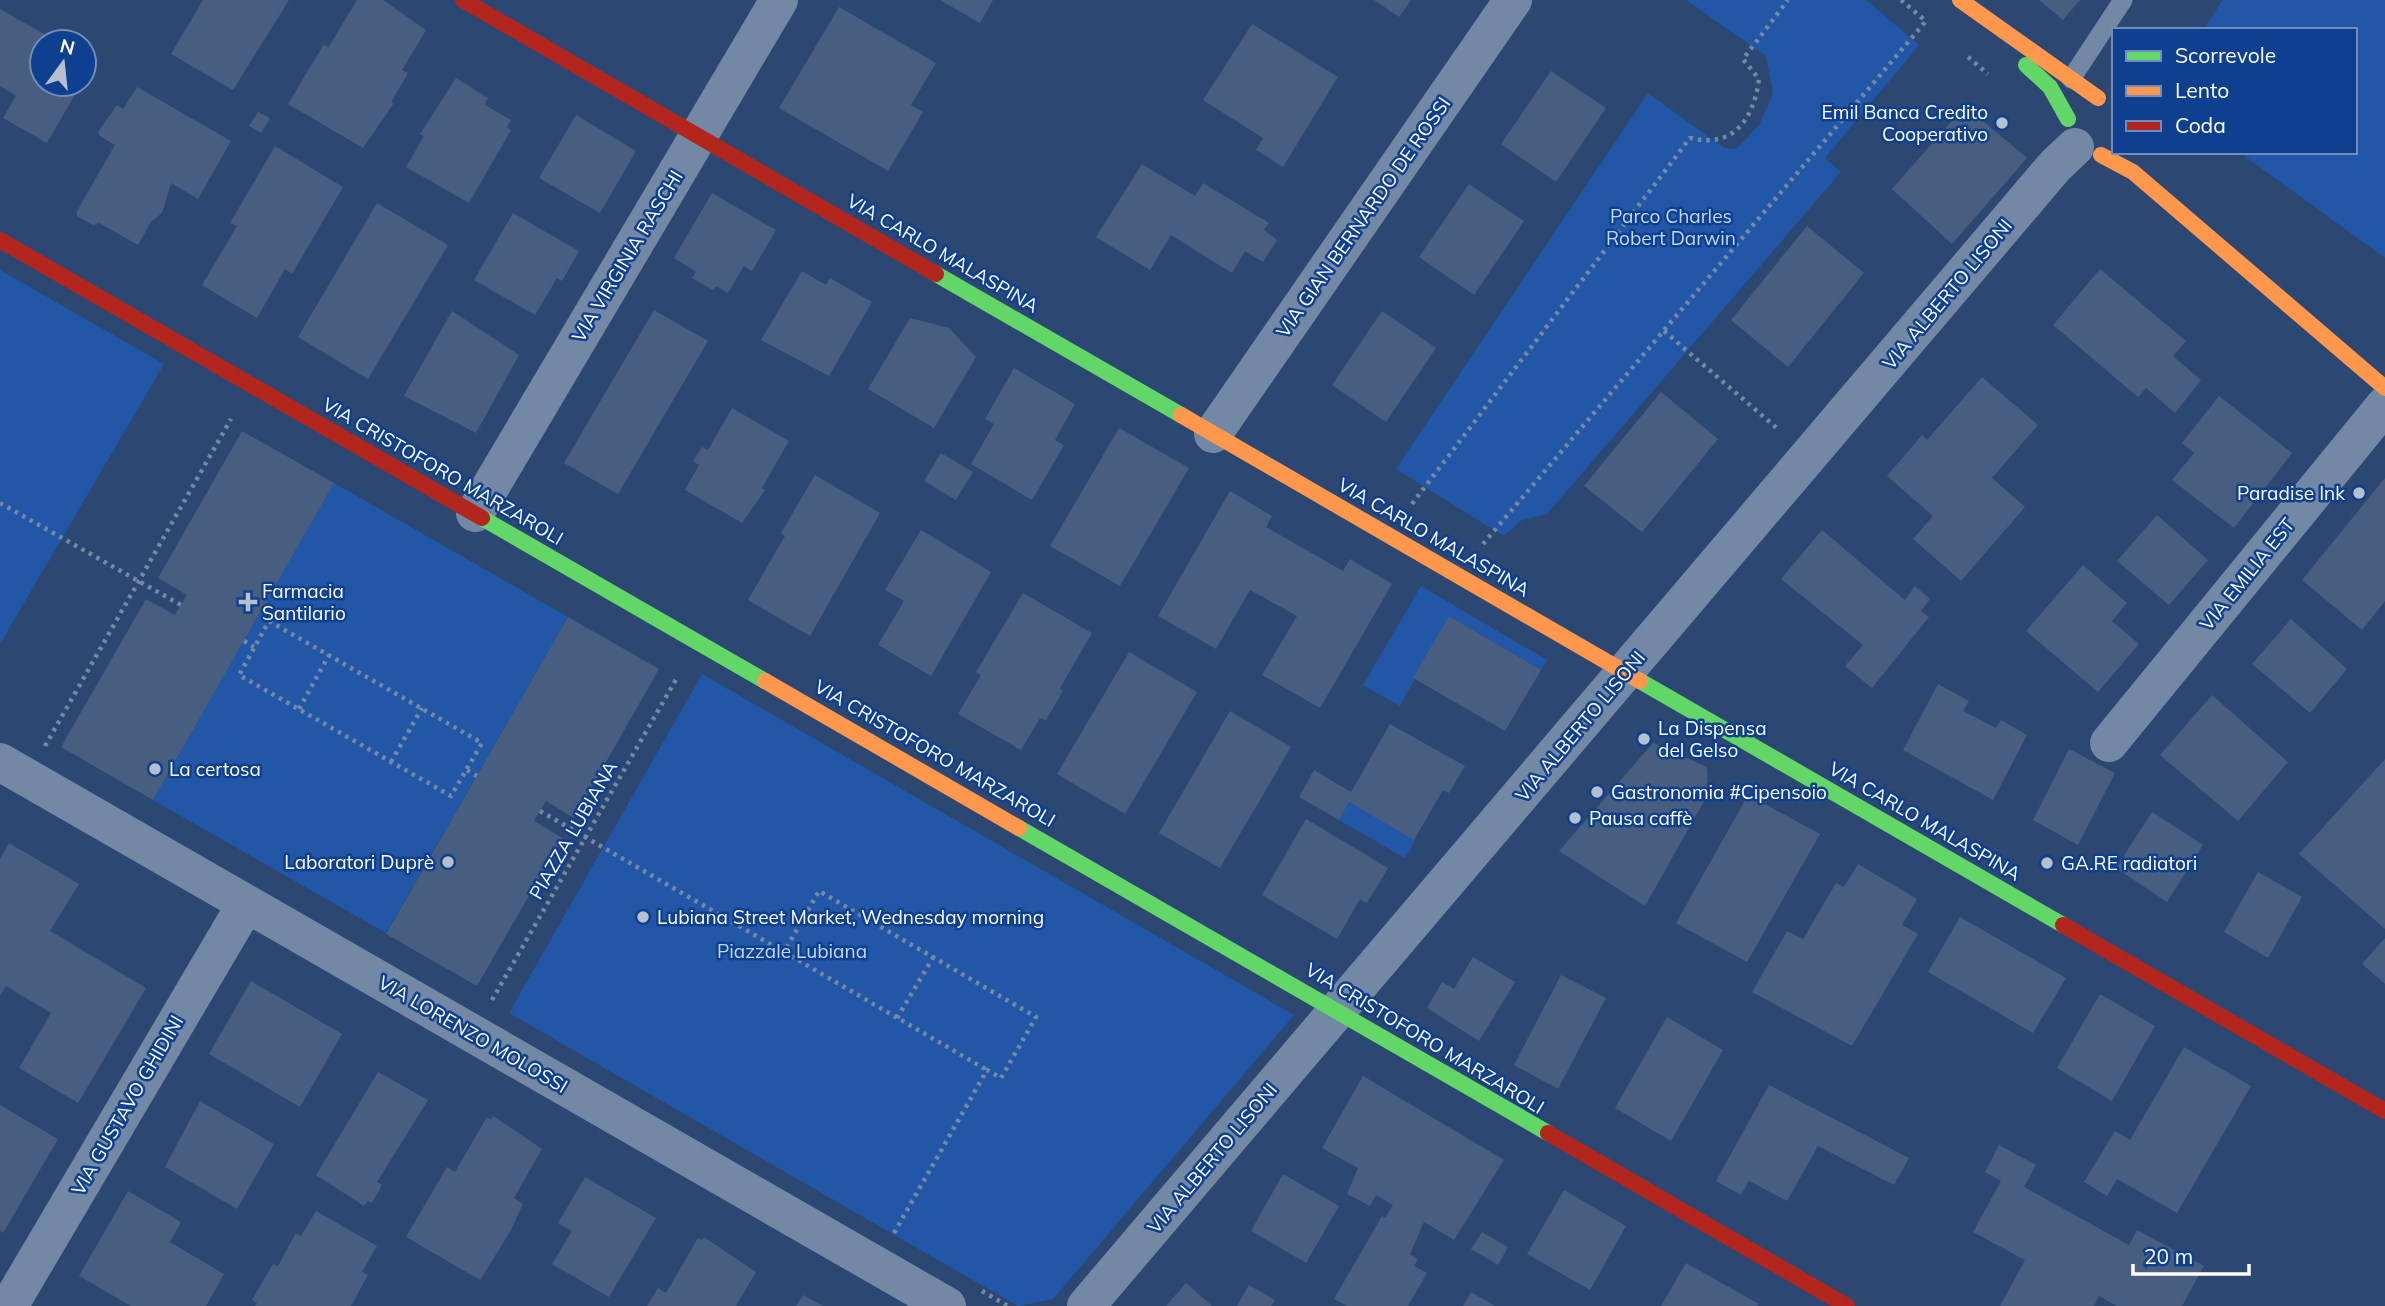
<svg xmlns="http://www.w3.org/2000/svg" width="2385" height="1306" viewBox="0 0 2385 1306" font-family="Mulish,sans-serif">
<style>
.green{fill:#2257a7}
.building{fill:#485e80}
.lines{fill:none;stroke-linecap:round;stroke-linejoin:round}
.path{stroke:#7388a5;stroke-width:4.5;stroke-dasharray:3.5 5;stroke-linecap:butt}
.lane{stroke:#7388a5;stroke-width:19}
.street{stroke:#7388a5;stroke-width:38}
.fast{stroke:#63d668;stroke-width:16}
.slow{stroke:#ff974d;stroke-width:16}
.jam{stroke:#b3261e;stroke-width:16}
.poi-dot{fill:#b5bfce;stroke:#0f408f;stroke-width:2.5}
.labels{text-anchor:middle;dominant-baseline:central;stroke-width:5;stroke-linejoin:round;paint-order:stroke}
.poi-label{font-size:19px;fill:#fff;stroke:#0f408f;text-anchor:start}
.park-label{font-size:19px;fill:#c0d9fe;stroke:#0f408f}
.street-label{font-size:19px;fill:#fff;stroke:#0f408f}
</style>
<rect width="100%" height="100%" fill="#2c4772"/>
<g class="green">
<polygon points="1686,0 1866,0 1919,45 1825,158 1841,172 1547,514 1522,520 1504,536 1396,469 1648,93 1724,148 1736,149 1759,125 1773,94 1766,56"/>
<polygon points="2223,0 2385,0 2385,258 2239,152 2355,152 2355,30 2203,30"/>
<polygon points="0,270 164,364 0,644"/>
<polygon points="334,483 568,617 386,933 153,800"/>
<polygon points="1421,586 1547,660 1541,670 1449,616 1400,706 1363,685"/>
<polygon points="702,674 1294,1015 1053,1299 1018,1306 509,1013"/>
<polygon points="1349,802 1415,840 1405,858 1339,820"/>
</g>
<g class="building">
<polygon points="203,0 289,0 233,90 171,54"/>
<polygon points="357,0 383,0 426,30 402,70 408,73 391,102 394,103 363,148 288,104 324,44 328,48"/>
<polygon points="940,0 993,0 980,23"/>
<polygon points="1374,0 1411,0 1399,17"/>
<polygon points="2039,0 2080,0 2063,20"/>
<polygon points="839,7 936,63 911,105 923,112 888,171 779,108"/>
<polygon points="0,9 58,42 42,42 42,84 81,84 47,143 3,118 16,96 0,86"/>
<polygon points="1252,24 1338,77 1283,167 1256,150 1263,138 1203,100"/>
<polygon points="1551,71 1606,108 1556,182 1501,144"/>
<polygon points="456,78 488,98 485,105 511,120 507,127 511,130 469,203 406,167 424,136 420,134"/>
<polygon points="137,87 231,141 198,199 171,183 162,213 151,222 138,245 99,223 93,225 77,216 77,211 115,145 100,136 98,132 117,105 123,109"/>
<polygon points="1965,106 2027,158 1952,244 1892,189"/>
<polygon points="258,112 270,118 261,133 249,126"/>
<polygon points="576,115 636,151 600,213 539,178"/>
<polygon points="275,146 343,187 292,274 285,269 257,318 202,285 237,226 230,223"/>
<polygon points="1142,164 1195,196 1203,183 1269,223 1264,230 1277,240 1263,262 1245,251 1232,273 1171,235 1150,270 1096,237"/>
<polygon points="1469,184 1524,221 1474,295 1419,257"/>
<polygon points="712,193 776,230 752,271 744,266 728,293 716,286 713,290 692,278 696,272 674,258"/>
<polygon points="377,203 448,245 368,379 298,337"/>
<polygon points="513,213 579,251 562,281 557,278 535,315 474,280"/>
<polygon points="1807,226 1864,273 1788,367 1731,320"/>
<polygon points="2100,269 2186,341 2173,356 2201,380 2175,413 2146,388 2138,397 2053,325"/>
<polygon points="802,271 826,285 830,278 872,302 829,376 761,340"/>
<polygon points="654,310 708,341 618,494 564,463"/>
<polygon points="452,311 519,355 476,433 404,396"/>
<polygon points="1382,311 1436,348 1386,422 1332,385"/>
<polygon points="910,318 949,328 976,357 934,428 868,389"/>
<polygon points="1014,368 1075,404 1055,440 1064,445 1032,500 971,464 994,424 985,419"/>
<polygon points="1982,377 2038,425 1992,478 2025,507 1961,581 1913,539 1933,516 1887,476 1922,435 1927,440"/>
<polygon points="1661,392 1718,439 1642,532 1584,486"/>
<polygon points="2219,396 2292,453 2234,528 2172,480 2194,453 2182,443"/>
<polygon points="732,408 789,441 762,488 765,490 742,523 685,490 699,465 693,461 702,447 708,450"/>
<polygon points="1119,428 1189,468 1120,586 1050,546"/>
<polygon points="242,431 334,483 153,800 61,747 146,599 175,615 187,595 158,578"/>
<polygon points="941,453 973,472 956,500 924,481"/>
<polygon points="815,475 880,513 810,636 748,600 785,536 781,533"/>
<polygon points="2385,478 2385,601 2362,630 2302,580"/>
<polygon points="1230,491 1272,516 1266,527 1343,571 1350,559 1392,584 1320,708 1262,675 1297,616 1250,590 1216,649 1158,616"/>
<polygon points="2157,515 2208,560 2169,605 2117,561"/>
<polygon points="921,530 991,572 931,676 878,645 904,601 885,590"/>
<polygon points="1822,530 1905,600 1915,586 1930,599 1921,611 1929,617 1872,688 1845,666 1863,645 1781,579"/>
<polygon points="2083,565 2127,603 2112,621 2139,644 2098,692 2026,631"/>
<polygon points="1023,593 1092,633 1060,688 1063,691 1046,720 1040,718 1021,750 958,714 981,675 976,672"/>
<polygon points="1449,616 1541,670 1505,731 1413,678"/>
<polygon points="568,617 659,669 574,818 546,801 534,821 562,838 477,986 386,934"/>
<polygon points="2291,619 2347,669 2310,713 2252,664"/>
<polygon points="1129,652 1197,692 1125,814 1057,774"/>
<polygon points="1938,684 1969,701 1963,711 1996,728 2001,720 2027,735 1993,800 1903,750"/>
<polygon points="2212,695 2288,762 2238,821 2160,755"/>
<polygon points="1230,711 1291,747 1220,868 1159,833"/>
<polygon points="1390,724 1465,766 1449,793 1443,790 1414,840 1349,802 1339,820 1299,797 1314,770 1351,792"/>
<polygon points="1653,743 1707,767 1708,794 1645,906 1559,851"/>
<polygon points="2069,749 2115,773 2078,845 2033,820"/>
<polygon points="2385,759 2385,929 2299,854"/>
<polygon points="1748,795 1820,834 1747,962 1676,923"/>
<polygon points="2152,812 2203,845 2167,902 2116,868"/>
<polygon points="1306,819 1388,868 1367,903 1360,899 1337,939 1262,895"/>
<polygon points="9,843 79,884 50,931 146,988 78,1103 19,1068 51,1013 6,986 0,996 0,859"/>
<polygon points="1858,864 1917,899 1902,925 1918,934 1852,1046 1752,992 1787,931 1803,939 1836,883 1844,887"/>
<polygon points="2258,872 2302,897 2268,958 2224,932"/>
<polygon points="1960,917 2066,978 2033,1033 1928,972"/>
<polygon points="2385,938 2385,984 2362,964"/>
<polygon points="1473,957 1515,982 1479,1041 1427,1008 1442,982 1454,989"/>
<polygon points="1561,975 1606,998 1558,1089 1514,1065"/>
<polygon points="251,981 342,1034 300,1107 209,1054"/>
<polygon points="2100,994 2155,1026 2112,1101 2057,1068"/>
<polygon points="1667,1017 1723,1050 1671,1141 1615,1108"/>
<polygon points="2184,1047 2251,1086 2177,1213 2117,1179 2107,1196 2084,1182 2115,1131 2130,1140"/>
<polygon points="378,1072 428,1100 377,1182 382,1185 372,1203 368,1201 364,1206 316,1175"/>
<polygon points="1363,1076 1504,1160 1454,1240 1424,1222 1410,1254 1418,1259 1414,1266 1427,1273 1408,1306 1347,1306 1334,1299 1382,1216 1385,1218 1393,1205 1376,1195 1370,1206 1347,1194 1358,1168 1322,1148"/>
<polygon points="1769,1085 1909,1158 1894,1185 1818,1146 1787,1201 1749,1181 1741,1195 1716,1181"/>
<polygon points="200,1101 274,1144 237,1209 165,1167"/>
<polygon points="0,1105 58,1139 3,1233 0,1231"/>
<polygon points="493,1116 542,1149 514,1198 523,1204 510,1232 480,1280 406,1237 447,1167 455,1172 487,1117 491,1120"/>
<polygon points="1999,1145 2036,1165 2024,1187 2129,1245 2137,1230 2204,1266 2182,1306 2117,1306 2099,1296 2094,1306 2000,1306 2025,1260 1973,1232 2001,1181 1985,1172"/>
<polygon points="1283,1174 1339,1206 1306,1263 1251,1231"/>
<polygon points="585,1177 656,1218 609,1297 552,1264 572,1231 558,1223"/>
<polygon points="1564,1190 1626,1226 1590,1290 1527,1254"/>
<polygon points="128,1191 181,1222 170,1242 224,1274 206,1306 131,1306 79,1276"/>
<polygon points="316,1211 377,1246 362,1272 368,1275 351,1306 255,1306 257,1303 252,1300 273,1264 278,1266 296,1233 301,1236"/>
<polygon points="1482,1232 1508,1247 1498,1265 1471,1249"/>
<polygon points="704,1237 756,1272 736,1306 647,1306 658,1288 666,1293 698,1238 702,1240"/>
<polygon points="1686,1263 1759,1304 1757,1306 1661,1306"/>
<polygon points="1186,1283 1212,1306 1166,1306"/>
<polygon points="1249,1285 1275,1300 1271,1306 1237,1306"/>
<polygon points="1471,1292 1495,1306 1463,1306"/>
<polygon points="803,1295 823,1306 796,1306"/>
</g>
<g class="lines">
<g class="path">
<polyline points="1901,0 1927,22"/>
<polyline points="1968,57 1988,74"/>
<polyline points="1664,331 1779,430"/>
<polyline points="0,503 181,605"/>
<path d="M1412 504 1690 138C1734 149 1754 118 1759 79L1743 59 1788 0"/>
<polyline points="1483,544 1926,21"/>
<polygon points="269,621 482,743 451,796 239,675"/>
<polyline points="244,641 254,647"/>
<polyline points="299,709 329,655"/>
<polyline points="45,746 231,419"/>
<polyline points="391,762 422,708"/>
<polyline points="467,770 477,776"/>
<polyline points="540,811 784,952"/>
<polyline points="492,1000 678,676"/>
<polyline points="897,1018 934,956"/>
<polyline points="894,1233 987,1070 1001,1078 1036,1017 819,891 784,952 987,1070"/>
<polyline points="982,1291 1008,1306"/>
</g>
<polyline class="lane" points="2071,79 2123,0"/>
<g class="street">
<polyline points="1213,434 1513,0"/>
<polyline points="475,513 779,0"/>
<polyline points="2109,743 2385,405"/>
<polyline points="0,762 947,1306"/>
<polyline points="9,1306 246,904"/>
<polyline points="1086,1306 2055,166 2075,147"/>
</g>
<g class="fast">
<polyline points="2026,65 2050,87 2068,119"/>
<polyline points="936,274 1181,415"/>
<polyline points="482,518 765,681"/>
<polyline points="1640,681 2063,925"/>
<polyline points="1019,828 1548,1133"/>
</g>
<g class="slow">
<polyline points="1960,0 2098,98"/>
<polyline points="2101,155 2133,172 2385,388"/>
<polyline points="1181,415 1640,681"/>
<polyline points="765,681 1019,828"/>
</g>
<g class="jam">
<polyline points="463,0 936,274"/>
<polyline points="0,240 482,518"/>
<polyline points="2063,925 2385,1111"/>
<polyline points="1548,1133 1847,1306"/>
</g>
</g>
<g class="poi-dot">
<circle cx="2002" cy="123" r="7"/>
<circle cx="2359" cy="493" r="7"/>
<path d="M244.5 591.5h7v7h7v7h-7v7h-7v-7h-7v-7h7z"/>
<circle cx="1644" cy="739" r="7"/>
<circle cx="155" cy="769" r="7"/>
<circle cx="1597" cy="792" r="7"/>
<circle cx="1575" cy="818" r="7"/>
<circle cx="448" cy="862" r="7"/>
<circle cx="2047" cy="863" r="7"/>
<circle cx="643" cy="917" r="7"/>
</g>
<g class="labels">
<g class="poi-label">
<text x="1988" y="112" text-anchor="end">Emil Banca Credito<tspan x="1988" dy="22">Cooperativo</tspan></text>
<text x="2345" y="493" text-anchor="end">Paradise Ink</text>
<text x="262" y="591">Farmacia<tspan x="262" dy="22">Santilario</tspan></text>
<text x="1658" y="728">La Dispensa<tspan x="1658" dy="22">del Gelso</tspan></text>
<text x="169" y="769">La certosa</text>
<text x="1611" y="792">Gastronomia #Cipensoio</text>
<text x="1589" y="818">Pausa caffè</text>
<text x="434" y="862" text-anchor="end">Laboratori Duprè</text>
<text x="2061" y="863">GA.RE radiatori</text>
<text x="657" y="917">Lubiana Street Market, Wednesday morning</text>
</g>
<g class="park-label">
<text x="1671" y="216">Parco Charles<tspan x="1671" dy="22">Robert Darwin</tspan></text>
<text x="792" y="951">Piazzale Lubiana</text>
</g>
<g class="street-label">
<text transform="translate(1363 217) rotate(-55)">VIA GIAN BERNARDO DE ROSSI</text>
<text transform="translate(943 253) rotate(30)">VIA CARLO MALASPINA</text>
<text transform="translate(627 256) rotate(-59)">VIA VIRGINIA RASCHI</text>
<text transform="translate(1947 294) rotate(-50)">VIA ALBERTO LISONI</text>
<text transform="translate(443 471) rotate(30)">VIA CRISTOFORO MARZAROLI</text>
<text transform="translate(1434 537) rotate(30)">VIA CARLO MALASPINA</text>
<text transform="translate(2247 574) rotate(-51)">VIA EMILIA EST</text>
<text transform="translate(1580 726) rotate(-50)">VIA ALBERTO LISONI</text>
<text transform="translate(935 753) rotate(30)">VIA CRISTOFORO MARZAROLI</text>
<text transform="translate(1925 821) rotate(30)">VIA CARLO MALASPINA</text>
<text transform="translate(573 830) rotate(-60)">PIAZZA LUBIANA</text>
<text transform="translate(473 1034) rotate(30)">VIA LORENZO MOLOSSI</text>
<text transform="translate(1425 1038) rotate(31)">VIA CRISTOFORO MARZAROLI</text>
<text transform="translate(127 1105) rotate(-60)">VIA GUSTAVO GHIDINI</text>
<text transform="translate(1212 1158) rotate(-50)">VIA ALBERTO LISONI</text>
</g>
</g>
<rect x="2112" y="28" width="245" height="126" fill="#0f408f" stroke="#6f8cbc" stroke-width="2"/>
<rect x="2126" y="51" width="35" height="10" fill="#63d668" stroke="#6f8cbc" stroke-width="2"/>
<text x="2175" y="63" font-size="21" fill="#ffffff">Scorrevole</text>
<rect x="2126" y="86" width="35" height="10" fill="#ff974d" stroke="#6f8cbc" stroke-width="2"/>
<text x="2175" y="98" font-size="21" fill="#ffffff">Lento</text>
<rect x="2126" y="121" width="35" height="10" fill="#b3261e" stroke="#6f8cbc" stroke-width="2"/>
<text x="2175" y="133" font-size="21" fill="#ffffff">Coda</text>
<g transform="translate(63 63) rotate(15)"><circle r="33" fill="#0f408f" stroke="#6f8cbc" stroke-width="2"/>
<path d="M0-5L12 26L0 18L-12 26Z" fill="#b5bfce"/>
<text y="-10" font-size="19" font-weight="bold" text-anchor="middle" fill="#ffffff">N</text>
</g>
<path d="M2133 1264v10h116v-10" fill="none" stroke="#ffffff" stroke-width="3.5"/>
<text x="2144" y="1264" font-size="21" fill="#ffffff" stroke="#0f408f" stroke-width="5" paint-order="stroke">20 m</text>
</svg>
